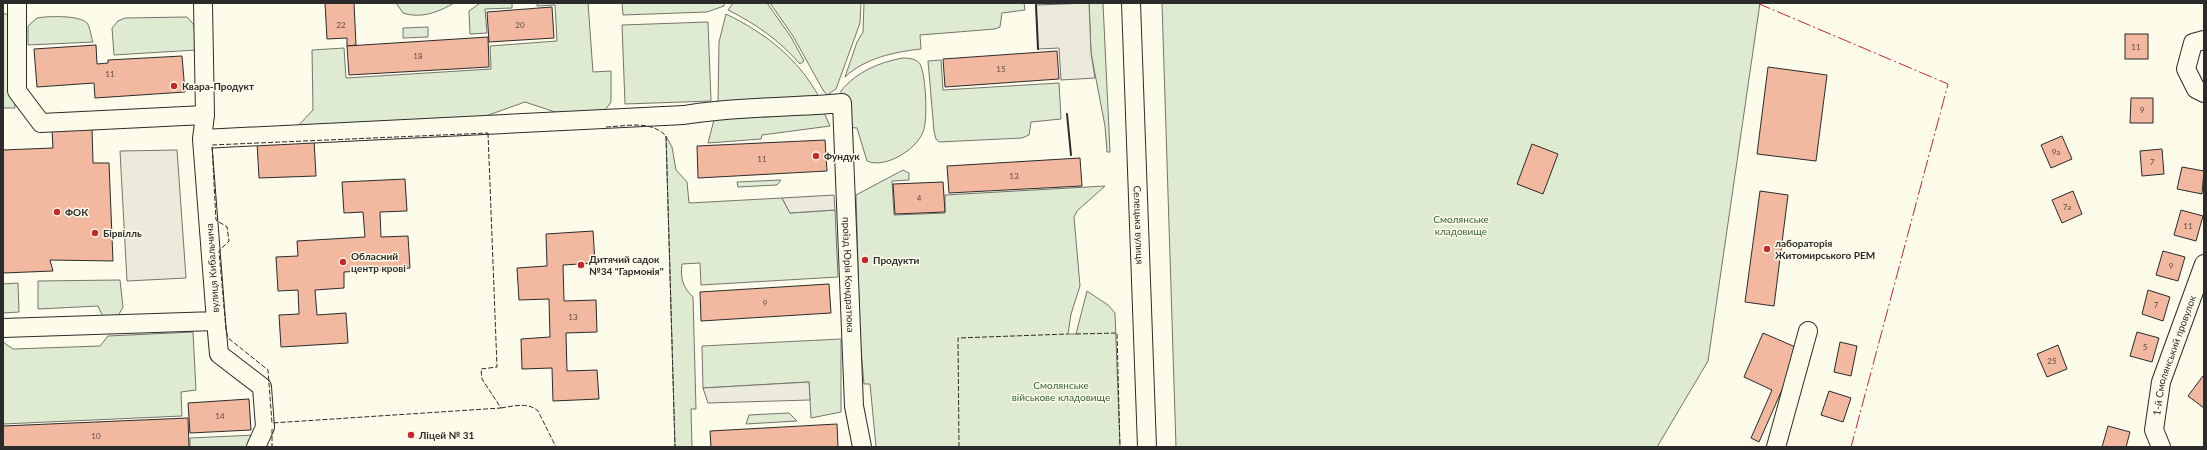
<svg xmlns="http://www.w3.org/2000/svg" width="2207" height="450" viewBox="0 0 2207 450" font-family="Lato,sans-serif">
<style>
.green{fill:#deebd1;stroke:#74746e}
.parking{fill:#eceadb;stroke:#74746e}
.building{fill:#f2b8a0;stroke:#2b2b2b}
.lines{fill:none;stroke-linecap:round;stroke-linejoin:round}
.minor-casing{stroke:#2b2b2b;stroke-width:20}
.minor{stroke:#fdfbea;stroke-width:18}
.fence{stroke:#2b2b2b;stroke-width:1;stroke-dasharray:5 2;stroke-linecap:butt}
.wall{stroke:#2b2b2b;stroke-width:2}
.power{stroke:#c62828;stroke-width:1;stroke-dasharray:14 3 2 3;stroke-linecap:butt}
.poi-dot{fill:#c62828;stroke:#fdfbea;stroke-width:1.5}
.labels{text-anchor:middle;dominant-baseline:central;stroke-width:3;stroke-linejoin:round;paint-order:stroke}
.number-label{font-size:8px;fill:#5d4e48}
.poi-label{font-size:10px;font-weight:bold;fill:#2b2b2b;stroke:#fdfbea;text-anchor:start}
.park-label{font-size:10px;fill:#34623c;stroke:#fdfbea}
.street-label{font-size:10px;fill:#2b2b2b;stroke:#fdfbea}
</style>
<rect width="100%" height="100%" fill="#fdfbea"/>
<g class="green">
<path d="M396 3H454C439 12 421 19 403 13Z"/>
<polygon points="480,3 512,3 512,8 485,9 487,33 470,34 469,11"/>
<polygon points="537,3 588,3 593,72 611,71 611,102 605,110 564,115 525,102 483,117 297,127 313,110 312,50 344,48 346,78 491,69 490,46 557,41 555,5 537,6"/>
<polygon points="622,3 724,3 724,6 707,12 623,15"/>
<path d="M733 3H767L791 37 804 61 800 64C779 40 756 24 728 10Z"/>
<polygon points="770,3 861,3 860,23 836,89 827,95 823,90 793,36"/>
<path d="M864 3H1024L1025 10 1002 13 1000 27 995 29 920 35 921 49C894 52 865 58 845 77L857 42 863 32Z"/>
<polygon points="1089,3 1103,3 1110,152 1107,152 1105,126 1091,53"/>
<polygon points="1162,3 1760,3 1708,361 1657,447 1176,447"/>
<polygon points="3,14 12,14 10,28 15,108 3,108"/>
<path d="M726 14C765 33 798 58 819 97L718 102 719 42Z"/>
<polygon points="187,17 194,25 196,50 114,55 112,28 118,21 125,18"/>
<path d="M37 18C47 16 80 15 87 23 90 27 91 36 93 42L28 45V26Z"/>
<polygon points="708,22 711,101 625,104 622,25"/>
<polygon points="428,27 428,37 403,38 403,28"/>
<path d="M903 58C909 58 917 59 920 64 926 75 928 121 923 132 916 150 885 169 867 161L857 128 844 127 841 91C856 72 880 62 903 58Z"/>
<polygon points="941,60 943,90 1059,83 1061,119 1031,122 1029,135 1022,138 939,142 936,139 934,131 928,61"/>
<polygon points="822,108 830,126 762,135 761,139 708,143 715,116"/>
<path d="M666 136 672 147 676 170 687 182 689 203 782 198 790 213 835 210 838 277 701 285 700 263 682 264C680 278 683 288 693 297L696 409H691L692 447H675Z"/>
<polygon points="903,170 909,173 909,180 892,181 894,215 945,213 945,195 1105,186 1077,211 1074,217 1080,286 1071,314 1068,334 1076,334 1087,291 1108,305 1115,313 1120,447 876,447 870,384 864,384 860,339 856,195"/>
<polygon points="781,180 777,185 738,187 737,182"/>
<polygon points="120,280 123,307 118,316 103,317 98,306 38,309 38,281"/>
<polygon points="18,283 19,312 3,313 3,284"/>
<polygon points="193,332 196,390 181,392 182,416 3,424 3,342 13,349 100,346 108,336"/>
<polygon points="841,339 841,412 811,418 809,382 703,388 702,346"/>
<polygon points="789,413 797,421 746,424 749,415"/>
<polygon points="255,435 250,447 190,447 190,438"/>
</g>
<g class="parking">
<polygon points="1089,3 1091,53 1095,78 1061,80 1059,48 1038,49 1036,5"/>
<polygon points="177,150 186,278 127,281 120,151"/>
<polygon points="834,195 835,210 790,213 782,198"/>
<polygon points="809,382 810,400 708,403 703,388"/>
</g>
<g class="building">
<polygon points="325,3 354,3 356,45 347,46 347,38 327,39"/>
<polygon points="552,7 554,38 489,42 487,12"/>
<rect x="2125" y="34" width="23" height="25"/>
<polygon points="488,37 489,67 349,75 347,46"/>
<polygon points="96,45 97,64 108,63 108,60 182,56 185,92 95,98 94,83 37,87 34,49"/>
<polygon points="1057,51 1059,79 945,87 943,59"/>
<polygon points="1768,67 1827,75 1816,161 1757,154"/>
<polygon points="2131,98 2153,98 2153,123 2130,123"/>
<polygon points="92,129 93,163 109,163 113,261 50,260 53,271 3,273 3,150 53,148 52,130"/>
<polygon points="2062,136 2072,159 2051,168 2041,145"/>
<polygon points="314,140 316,176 259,178 257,142"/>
<polygon points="825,140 827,171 698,178 697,146"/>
<polygon points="1532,144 1558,154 1543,194 1517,184"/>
<polygon points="2162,149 2164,174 2142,176 2140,151"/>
<polygon points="1080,158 1082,186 949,193 947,166"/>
<polygon points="2182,167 2204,171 2202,194 2177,189"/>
<polygon points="405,179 407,211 380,212 381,237 408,236 410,268 344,272 344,288 315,290 317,315 346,313 348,343 281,347 279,315 299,314 298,290 278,291 276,257 298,256 297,241 365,237 363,212 344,213 342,182"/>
<polygon points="943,182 945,212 895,214 893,184"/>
<polygon points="1760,191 1788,195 1774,306 1745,302"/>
<polygon points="2073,191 2082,214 2062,223 2052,200"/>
<polygon points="2181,210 2203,216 2196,241 2174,235"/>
<polygon points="593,231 595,263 563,265 564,301 596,300 597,332 566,333 567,371 597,370 599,399 553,401 552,368 522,369 521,339 550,337 549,299 519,300 517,268 547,266 546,234"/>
<polygon points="2163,251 2185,257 2178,281 2156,275"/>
<polygon points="829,284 831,313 701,321 700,292"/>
<polygon points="2148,290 2170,297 2163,321 2142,314"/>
<polygon points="2137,332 2159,338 2152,362 2130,356"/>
<polygon points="1763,333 1800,349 1759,442 1751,438 1772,390 1744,377"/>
<polygon points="1840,342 1857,346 1851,376 1834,372"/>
<polygon points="2058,345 2067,369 2047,377 2037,354"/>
<polygon points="2203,376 2204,377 2204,408 2188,396"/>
<polygon points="1829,391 1851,398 1843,422 1821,415"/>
<polygon points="249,399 251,430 190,433 188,403"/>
<polygon points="188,418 189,447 3,447 3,426"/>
<polygon points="837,424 838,447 711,447 710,431"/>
<polygon points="2108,426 2130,432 2126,447 2102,447"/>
</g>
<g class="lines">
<defs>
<g id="minor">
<polyline points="17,3 17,91 41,123 205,115"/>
<path id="s1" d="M1131 3 1147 447"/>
<polyline points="2204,40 2193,43 2186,69 2196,89 2204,93"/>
<path id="s2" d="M202 139 684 115C737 106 789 108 842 103L854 406 862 447"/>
<polyline points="216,321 219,354 262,387 265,427 256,447"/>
<polyline points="3,328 216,321 202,139 205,115 203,3"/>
<polyline points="1776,447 1808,331"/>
<path id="s3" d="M2161 447 2154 430 2161 382 2204 264"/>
</g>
</defs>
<use href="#minor" class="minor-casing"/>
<use href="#minor" class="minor"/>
<g class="fence">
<path d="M606 127C627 126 651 120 666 136L675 447"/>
<polygon points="488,133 497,367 481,369 482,379 501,408 272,423 268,370 228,338 226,330 219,251 229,241 227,227 216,220 212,145"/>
<polyline points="1076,334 1117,333 1120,447"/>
<path d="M501 408C514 406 528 402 538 411L556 447"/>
<polyline points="272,429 272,447"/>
<polyline points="959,447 958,338 1068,334"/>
</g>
<g class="wall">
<polyline points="1036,5 1038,49"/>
<polyline points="1067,114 1071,155"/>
</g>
<polyline class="power" points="1757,3 1948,84 1851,447"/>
</g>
<g class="poi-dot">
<circle cx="174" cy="86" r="4"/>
<circle cx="816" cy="156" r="4"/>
<circle cx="57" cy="212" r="4"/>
<circle cx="95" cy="233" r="4"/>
<circle cx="1767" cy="249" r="4"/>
<circle cx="865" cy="260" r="4"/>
<circle cx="343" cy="262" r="4"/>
<circle cx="581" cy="265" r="4"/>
<circle cx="411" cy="435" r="4"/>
</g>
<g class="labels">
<g class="number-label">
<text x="341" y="25">22</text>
<text x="520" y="25">20</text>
<text x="2136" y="47">11</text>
<text x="418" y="56">18</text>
<text x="1001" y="69">15</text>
<text x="110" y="74">11</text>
<text x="2142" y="110">9</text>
<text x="2056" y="152">9а</text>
<text x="762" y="159">11</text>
<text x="2152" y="162">7</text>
<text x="1014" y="176">13</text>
<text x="919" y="198">4</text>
<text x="2067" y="207">7а</text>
<text x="2188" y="226">11</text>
<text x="2171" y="266">9</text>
<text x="765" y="303">9</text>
<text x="2156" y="305">7</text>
<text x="573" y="317">13</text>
<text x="2145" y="347">5</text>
<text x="2052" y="361">25</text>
<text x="220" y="416">14</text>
<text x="96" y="436">10</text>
</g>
<g class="poi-label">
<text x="182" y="86">Квара-Продукт</text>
<text x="824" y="156">Фундук</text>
<text x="65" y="212">ФОК</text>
<text x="103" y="233">Бірвілль</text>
<text x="1775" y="243">лабораторія<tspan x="1775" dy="12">Житомирського РЕМ</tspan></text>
<text x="351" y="256">Обласний<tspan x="351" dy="12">центр крові</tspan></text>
<text x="589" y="259">Дитячий садок<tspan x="589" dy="12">№34 "Гармонія"</tspan></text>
<text x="873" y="260">Продукти</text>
<text x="419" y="435">Ліцей № 31</text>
</g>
<g class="park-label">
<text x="1461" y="219">Смолянське<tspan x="1461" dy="12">кладовище</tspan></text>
<text x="1061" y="385">Смолянське<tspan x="1061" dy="12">військове кладовище</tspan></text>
</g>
<g class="street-label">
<text stroke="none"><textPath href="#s1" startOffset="222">Селецька вулиця</textPath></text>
<text transform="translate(212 268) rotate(-94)">вулиця Кибальчича</text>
<text stroke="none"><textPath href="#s2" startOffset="813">проїзд Юрія Кондратюка</textPath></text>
<text stroke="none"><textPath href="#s3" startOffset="96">1-й Смолянський провулок</textPath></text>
</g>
</g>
<rect width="2207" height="450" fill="none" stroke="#2b2b2b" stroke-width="8"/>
</svg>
